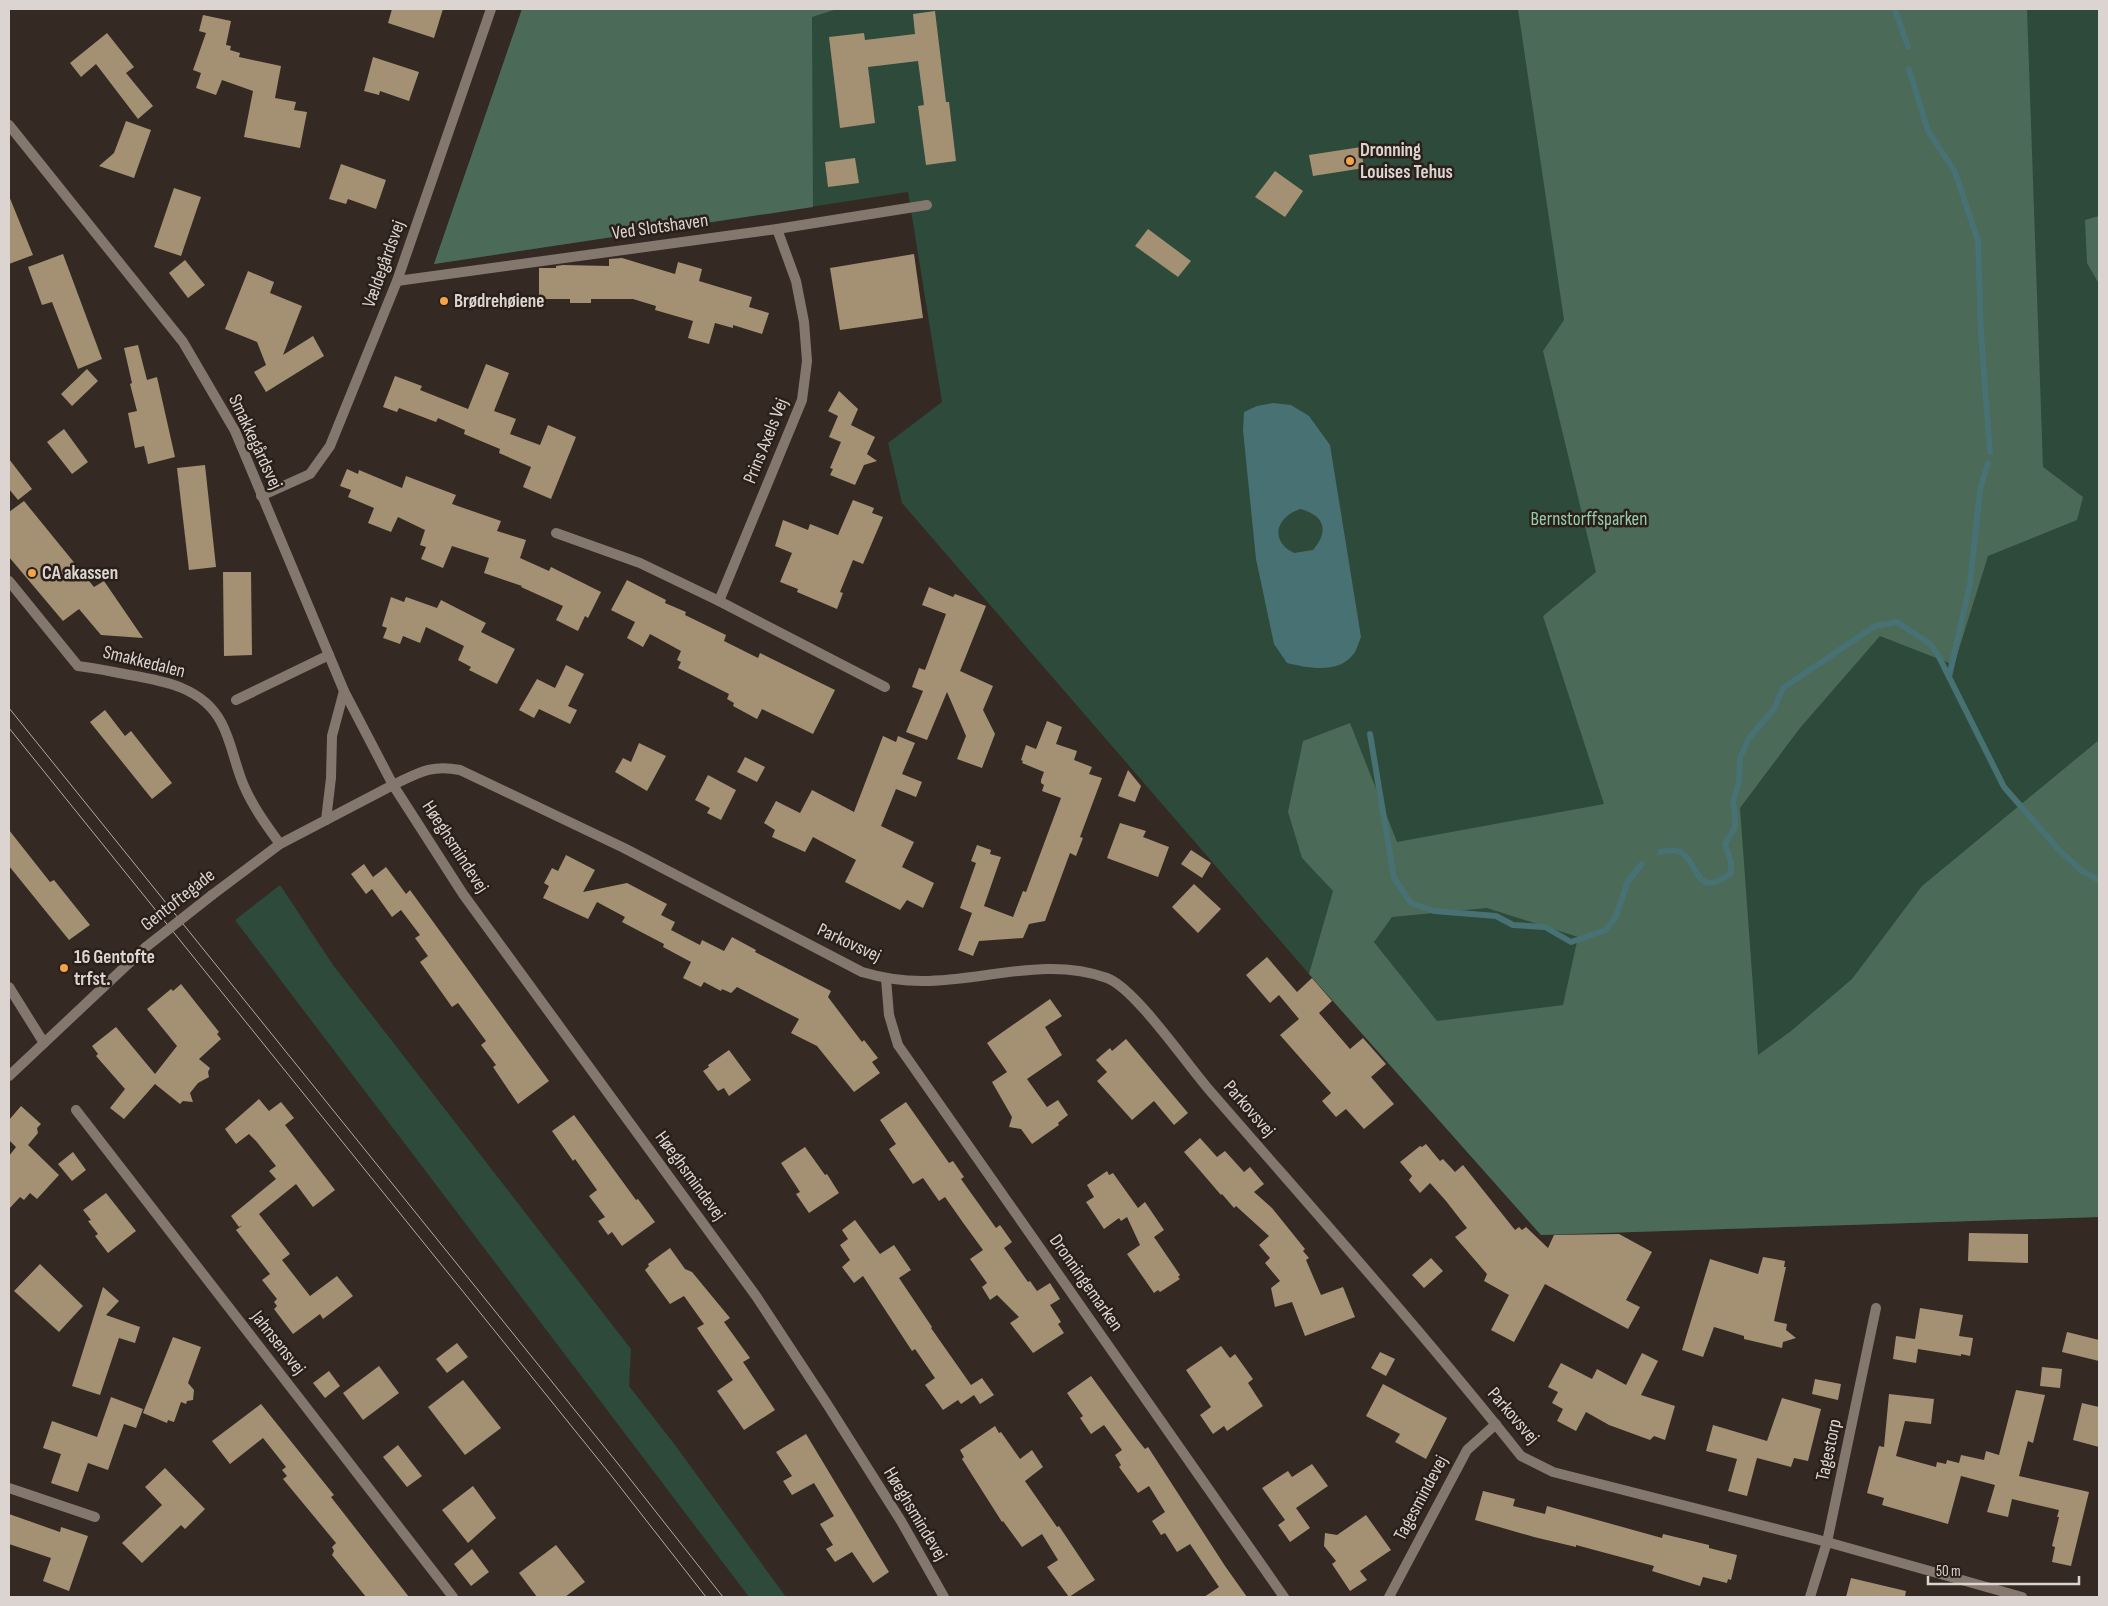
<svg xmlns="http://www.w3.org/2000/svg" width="2108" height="1606" viewBox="0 0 2108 1606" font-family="'Sofia Sans Condensed',sans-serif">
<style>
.green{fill:#2d4a3a}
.forest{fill:#4b6a58;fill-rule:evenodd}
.water{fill:#477173;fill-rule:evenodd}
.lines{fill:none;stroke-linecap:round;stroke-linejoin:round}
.stream{stroke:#477173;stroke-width:6}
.building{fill:#a49174}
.service{stroke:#84776e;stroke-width:10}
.minor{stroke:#84776e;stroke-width:10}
.tertiary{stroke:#84776e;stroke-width:10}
.tram{stroke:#b1a9a4;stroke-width:1}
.tertiary-bridge{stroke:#84776e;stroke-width:10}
.poi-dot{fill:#f6a247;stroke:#2a2019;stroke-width:2}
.labels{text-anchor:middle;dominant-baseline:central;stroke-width:5;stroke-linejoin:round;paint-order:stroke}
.poi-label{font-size:19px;font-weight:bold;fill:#dbd4d0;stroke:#2a2019;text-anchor:start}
.street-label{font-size:19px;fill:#dbd4d0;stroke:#2a2019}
.park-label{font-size:19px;fill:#94ceac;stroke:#2a2019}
</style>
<rect width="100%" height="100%" fill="#342a23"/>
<g class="green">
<polygon points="522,9 2099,9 2099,1217 1541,1235 1309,974 902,503 888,443 942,402 908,192 434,264"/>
<polygon points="280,885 333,965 631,1349 629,1386 675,1445 786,1597 749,1597 235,920"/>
</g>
<g class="forest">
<polygon points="522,9 837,9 812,17 813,207 434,264"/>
<path d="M1518 9H2027L2043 467 2083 497 2077 520 1988 556 1954 665 1880 636 1800 728 1740 808 1758 1055 1791 1031 1852 979 1922 886 2099 740V1217L1541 1235 1309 974 1333 891 1302 858 1288 812 1303 741 1350 723 1397 842 1604 804 1543 616 1596 572 1543 351 1564 320ZM1487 908 1578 937 1563 1005 1437 1021 1374 942 1392 917Z"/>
<polygon points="2099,216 2099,284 2087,263 2085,220"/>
</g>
<path class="water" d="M1273 403 1291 405 1309 416 1330 445 1361 637C1359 642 1357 648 1355 652 1340 675 1308 668 1287 663L1274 644 1256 559 1243 430 1244 412 1257 406ZM1301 509C1325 516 1329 531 1313 550L1294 553C1291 551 1286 549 1284 546 1270 530 1285 513 1301 509Z"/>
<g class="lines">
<g class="stream">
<polyline points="1895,9 1908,47"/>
<polyline points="1909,69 1928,131 1955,172 1978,241 1981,334 1990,452"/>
<polyline points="1949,677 1970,584 1980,490 1988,463"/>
<polyline points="1370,734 1394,878 1411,903 1434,911 1496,916 1513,925 1545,927 1571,942 1606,930 1616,916 1628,881 1642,864"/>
<path d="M1660 852C1666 851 1674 849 1680 852 1700 862 1694 901 1731 873V862L1725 844 1735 827V815L1733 802 1739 781 1740 758 1749 738 1774 709 1783 688 1875 626 1897 622 1930 644 1938 655 2004 787 2060 851 2082 871 2099 880"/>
</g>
</g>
<g class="building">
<polygon points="392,9 443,9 434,38 388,23"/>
<polygon points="935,11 946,102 949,102 956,161 926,165 918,106 924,105 918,61 868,67 875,123 840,128 829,37 864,33 865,40 915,34 913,14"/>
<polygon points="203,15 231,21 226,45 231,46 230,50 240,53 239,57 281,66 275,98 296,102 294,110 307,112 300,148 244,137 253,91 222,80 216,95 196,88 201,73 193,70 206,33 199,31"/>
<polygon points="107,33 134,67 126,73 153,106 138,119 96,64 81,77 70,63"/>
<polygon points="373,57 419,72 409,101 380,91 379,95 364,91"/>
<polygon points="126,121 151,130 134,178 99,166 114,153"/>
<polygon points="1361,147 1364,168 1313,176 1309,155"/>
<polygon points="855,158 859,183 828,187 825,162"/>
<polygon points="341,164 386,180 376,209 348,199 346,204 329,199"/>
<polygon points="1275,171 1303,191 1285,217 1255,197"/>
<polygon points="174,188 201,197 181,256 154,247"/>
<polygon points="9,196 33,255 9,264"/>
<polygon points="1148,229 1191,261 1178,277 1135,246"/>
<polygon points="63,254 102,359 78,369 52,302 42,305 28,267"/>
<polygon points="914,254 923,318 840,330 830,268"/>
<polygon points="622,258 675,274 678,262 702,269 699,281 752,297 749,307 769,313 762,334 733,325 733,328 715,323 709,344 688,338 693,321 655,310 656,306 633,299 591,299 591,303 570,303 570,299 539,299 539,268 556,268 556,266 563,265 609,266 609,259"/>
<polygon points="185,260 205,285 188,298 169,273"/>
<polygon points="248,271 274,282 270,293 302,306 283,355 313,336 324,356 266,392 254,372 266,365 257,342 225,329"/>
<polygon points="138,345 147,380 157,377 175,457 148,464 144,446 135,448 128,413 137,411 130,384 132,383 124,348"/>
<polygon points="486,364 509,373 494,411 516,419 510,434 540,445 548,425 576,437 551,499 523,487 531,467 499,453 500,449 464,434 465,430 438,418 436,422 399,408 397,412 383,407 395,376 422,386 420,390 468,409"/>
<polygon points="87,369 98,381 72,406 61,394"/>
<polygon points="839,391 858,409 851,425 875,437 867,454 877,461 864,465 855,485 830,475 833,469 830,468 841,442 829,437 838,416 828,411"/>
<polygon points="64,429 88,462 72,474 47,442"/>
<polygon points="9,459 32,489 18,500 9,489"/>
<polygon points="205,465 216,567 189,570 177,468"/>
<polygon points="347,469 358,474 359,470 402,488 406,476 456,495 452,504 501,521 497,531 526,540 520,558 549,571 551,567 601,592 588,618 585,616 578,631 556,620 563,606 521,587 522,586 484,573 489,558 452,546 443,568 421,559 426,547 420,545 425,530 398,517 391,532 368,523 374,508 348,497 351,490 340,486"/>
<polygon points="853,500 874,508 872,513 883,517 863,564 853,560 840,592 843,593 837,609 797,592 798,589 780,582 792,553 775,546 783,520 808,530 810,524 838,535"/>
<polygon points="24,501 94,587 104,581 143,638 101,635 79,609 63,621 9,557 9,512"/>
<polygon points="223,572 251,572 252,655 224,656"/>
<polygon points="627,580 666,600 665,603 686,612 685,615 726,635 724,641 758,658 760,653 835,690 813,734 762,709 757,719 733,706 734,703 727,699 729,694 678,668 681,662 677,660 681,651 650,634 643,647 627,638 635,622 611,610"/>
<polygon points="929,587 953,597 955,594 986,606 960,671 993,686 983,710 995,734 982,768 957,759 966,736 947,692 927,740 906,732 923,691 912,687 919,668 925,670 946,614 922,605"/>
<polygon points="391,597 404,602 406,597 437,608 441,600 486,623 481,632 515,649 497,684 469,670 471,667 458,660 464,646 426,627 420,643 403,636 400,644 383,638 387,628 382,626"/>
<polygon points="566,665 584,674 568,706 577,710 570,724 539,709 534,718 519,710 537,679 555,688"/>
<polygon points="105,710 125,736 131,731 172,783 152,799 90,722"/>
<polygon points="1047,721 1062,727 1056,744 1077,751 1074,760 1092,767 1089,774 1102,778 1080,837 1083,838 1076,856 1070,853 1045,921 1029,924 1023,938 979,941 973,956 958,950 972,913 960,908 976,863 971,861 977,845 991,850 990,854 1001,857 984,906 1013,917 1023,891 1026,892 1061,798 1042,791 1044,785 1041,783 1041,780 1044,772 1022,763 1023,761 1021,760 1026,745 1036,749"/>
<polygon points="883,736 896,742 898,736 915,743 902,774 922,782 916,797 896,789 881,826 914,842 902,867 934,883 923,908 907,900 900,910 845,882 856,860 813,837 805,852 772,837 775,830 764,823 776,801 800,813 812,790 854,812"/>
<polygon points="639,743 666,756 647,791 615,772 623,758 631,762"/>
<polygon points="745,757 765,767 757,782 737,772"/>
<polygon points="1128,770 1141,786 1135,802 1118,796"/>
<polygon points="708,775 736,790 721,820 707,813 710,808 695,800"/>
<polygon points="1120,823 1146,831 1143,837 1169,847 1158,877 1107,858"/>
<polygon points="9,830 50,882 54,880 90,925 69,940 9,866"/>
<polygon points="1191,850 1211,863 1202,878 1181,864"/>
<polygon points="566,855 595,870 583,892 627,883 667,904 661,915 675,922 671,930 700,945 702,940 724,951 732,937 756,950 755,952 831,991 828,997 862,1042 864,1040 878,1058 872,1062 880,1073 854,1092 817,1046 791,1033 799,1019 737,987 731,993 722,989 721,991 704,982 701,987 683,978 691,962 663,947 664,944 622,922 625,917 597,902 588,919 543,898 549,886 544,883 552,868 558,871"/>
<polygon points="364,864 373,877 386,867 406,894 410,890 549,1081 518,1104 493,1067 496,1065 481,1045 486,1041 458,1003 452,1007 420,962 428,956 415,938 420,935 401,910 392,917 372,889 366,894 351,874"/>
<polygon points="1194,884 1221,909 1198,933 1172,907"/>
<polygon points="1267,957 1297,992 1312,978 1332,1001 1319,1013 1350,1049 1363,1038 1386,1064 1371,1077 1394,1104 1364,1129 1346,1109 1336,1117 1322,1101 1331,1093 1280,1035 1299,1019 1279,995 1270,1003 1246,975"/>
<polygon points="181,984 219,1032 217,1034 221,1039 199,1059 210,1068 208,1072 209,1077 198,1083 190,1093 193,1102 183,1101 180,1104 155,1084 124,1119 110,1108 125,1089 96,1056 98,1054 92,1046 116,1027 155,1074 177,1046 147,1009 171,989 173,991"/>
<polygon points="1050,999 1062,1016 1045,1027 1062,1055 1027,1079 1047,1107 1058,1100 1068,1115 1058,1123 1059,1125 1032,1144 1021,1129 1009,1127 1012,1117 992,1082 1007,1072 987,1043"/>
<polygon points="1126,1039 1188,1113 1174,1125 1154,1101 1132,1120 1097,1081 1107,1072 1096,1060 1110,1048 1112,1051"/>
<polygon points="729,1050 751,1080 729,1096 724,1088 718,1091 703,1071 709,1067 708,1065"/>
<polygon points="259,1099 269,1111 281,1102 294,1118 285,1125 335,1190 313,1207 296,1184 259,1214 290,1254 282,1260 310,1296 337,1276 353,1296 323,1319 320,1314 293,1334 274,1309 277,1306 274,1302 277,1299 262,1280 270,1274 236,1230 243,1225 239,1227 231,1216 276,1179 269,1171 276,1166 256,1141 249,1134 236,1144 225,1129"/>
<polygon points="906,1102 949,1163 953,1161 964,1177 961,1179 996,1228 1000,1225 1012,1242 1004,1248 1028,1282 1030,1281 1037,1291 1050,1283 1060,1299 1050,1305 1061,1322 1058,1324 1064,1333 1033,1353 1010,1323 1019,1317 997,1295 990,1300 982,1287 987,1283 970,1259 983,1250 964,1224 945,1197 939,1201 923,1178 913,1184 889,1149 896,1144 880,1120"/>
<polygon points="21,1106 41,1124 37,1128 38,1133 28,1145 59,1175 37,1199 30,1193 24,1200 20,1197 9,1209 9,1156 16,1147 9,1140 9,1120"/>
<polygon points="574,1115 636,1200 638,1199 655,1222 622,1246 612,1232 608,1235 598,1221 605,1217 589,1196 597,1190 575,1159 573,1161 552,1131"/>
<polygon points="1200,1138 1217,1157 1225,1151 1244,1172 1250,1167 1264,1184 1254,1192 1272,1208 1305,1249 1303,1251 1309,1258 1306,1260 1321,1295 1343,1287 1355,1317 1305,1336 1292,1302 1275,1307 1271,1288 1280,1281 1265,1263 1270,1258 1259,1245 1269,1236 1236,1206 1234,1208 1222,1194 1221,1195 1184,1152"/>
<polygon points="1426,1144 1440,1161 1443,1159 1455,1172 1463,1165 1515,1230 1519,1227 1522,1230 1526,1227 1548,1248 1554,1235 1619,1234 1652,1252 1626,1300 1640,1307 1628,1329 1545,1284 1514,1342 1491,1330 1509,1295 1484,1281 1487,1274 1455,1237 1467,1228 1446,1201 1430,1183 1420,1193 1409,1180 1412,1176 1400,1162 1420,1146 1422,1147"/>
<polygon points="805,1147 825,1175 827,1174 839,1193 809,1213 796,1194 800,1192 781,1163"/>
<polygon points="73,1152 86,1170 72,1181 58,1164"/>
<polygon points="1107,1171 1109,1175 1113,1173 1138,1208 1145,1202 1164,1230 1154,1237 1180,1275 1178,1277 1180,1279 1160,1292 1158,1290 1154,1293 1127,1254 1140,1245 1127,1217 1121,1221 1119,1218 1104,1229 1086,1202 1094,1197 1087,1185"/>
<polygon points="106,1193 136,1231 108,1253 95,1236 98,1234 88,1221 91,1220 83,1210"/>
<polygon points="855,1220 880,1254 894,1245 911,1270 899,1278 932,1327 931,1328 971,1385 982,1378 994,1395 980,1404 974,1395 961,1404 958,1400 943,1410 925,1385 935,1378 915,1349 912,1351 863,1276 854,1283 842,1267 850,1260 840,1245 848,1239 842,1230"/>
<polygon points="1969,1233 2028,1234 2028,1263 1968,1261"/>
<polygon points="670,1248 685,1269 692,1272 730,1318 724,1322 750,1358 743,1362 775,1410 744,1430 717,1391 733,1380 697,1328 704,1324 684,1296 670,1304 645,1270 649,1266 648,1264"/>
<polygon points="1763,1257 1785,1261 1784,1267 1786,1267 1774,1321 1787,1324 1786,1330 1796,1338 1783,1342 1782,1348 1744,1339 1744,1336 1714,1327 1703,1357 1682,1350 1710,1259 1758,1274"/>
<polygon points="1431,1258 1443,1271 1424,1288 1412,1275"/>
<polygon points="40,1264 83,1306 59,1332 14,1291"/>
<polygon points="103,1287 119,1301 106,1315 140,1327 135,1343 119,1338 100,1395 72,1386"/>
<polygon points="1920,1308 1963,1315 1959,1336 1973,1338 1970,1356 1961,1354 1961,1356 1918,1349 1916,1363 1893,1359 1896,1336 1915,1339"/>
<polygon points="2067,1332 2099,1340 2099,1361 2062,1352"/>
<polygon points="173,1337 201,1347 188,1383 194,1390 193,1400 187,1401 186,1404 181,1402 174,1422 168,1420 167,1423 143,1413"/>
<polygon points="457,1343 468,1357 447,1373 436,1359"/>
<polygon points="1221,1346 1230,1358 1235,1354 1253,1379 1248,1383 1263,1406 1227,1431 1224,1426 1213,1434 1200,1415 1211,1407 1186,1370"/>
<polygon points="1380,1352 1395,1359 1386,1376 1371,1368"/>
<polygon points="1642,1353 1658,1361 1641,1395 1675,1406 1665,1440 1654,1436 1650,1440 1609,1425 1586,1412 1576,1431 1557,1421 1563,1409 1552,1403 1558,1392 1548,1387 1561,1363 1592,1379 1597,1369 1626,1385"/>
<polygon points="379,1366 399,1393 363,1420 343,1393"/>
<polygon points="2042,1367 2062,1369 2060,1388 2040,1386"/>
<polygon points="329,1371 340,1386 325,1398 313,1383"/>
<polygon points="1091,1376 1137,1439 1145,1449 1148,1447 1225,1566 1247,1597 1204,1597 1219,1587 1190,1544 1177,1552 1165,1533 1161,1535 1152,1521 1165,1512 1149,1486 1138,1493 1119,1467 1121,1465 1115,1455 1122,1450 1104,1425 1091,1434 1080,1418 1083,1416 1067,1393"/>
<polygon points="1815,1379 1841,1384 1838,1400 1812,1394"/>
<polygon points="463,1380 501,1428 465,1455 428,1407"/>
<polygon points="1383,1384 1447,1418 1426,1459 1395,1442 1400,1434 1366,1416"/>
<polygon points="2016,1390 2045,1395 2033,1443 2028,1441 2019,1476 2089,1492 2071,1566 2052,1562 2055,1547 2052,1546 2059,1517 2057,1517 2059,1510 2012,1499 2008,1517 1987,1512 1995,1485 1961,1476 1948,1524 1882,1505 1884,1498 1867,1493 1879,1446 1884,1447 1889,1394 1934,1399 1931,1424 1905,1421 1896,1456 1936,1467 1937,1462 1946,1464 1947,1460 1959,1463 1961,1455 1984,1460 1986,1451 1999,1455"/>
<polygon points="111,1397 143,1409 136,1428 124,1424 108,1470 88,1463 78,1492 51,1483 61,1454 43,1448 52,1421 97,1437"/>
<polygon points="1782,1398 1821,1409 1808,1461 1794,1458 1791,1467 1757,1458 1747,1496 1728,1491 1737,1459 1706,1451 1713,1425 1767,1441"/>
<polygon points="2082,1403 2099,1407 2099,1447 2073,1440"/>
<polygon points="261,1404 334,1495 331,1497 409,1597 366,1597 332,1555 334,1551 332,1547 336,1543 283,1479 287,1476 282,1470 286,1467 263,1438 230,1464 212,1441"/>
<polygon points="995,1426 999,1433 1001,1432 1020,1459 1032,1450 1043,1467 1025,1481 1057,1527 1059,1526 1095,1580 1069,1597 1047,1567 1058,1560 1042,1534 1022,1547 1003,1521 1002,1522 962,1459 964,1457 960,1450"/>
<polygon points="806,1434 889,1572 873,1583 852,1552 835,1562 826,1549 833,1545 820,1524 834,1516 814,1483 792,1495 783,1481 792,1476 776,1452"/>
<polygon points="398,1445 422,1476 407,1487 383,1457"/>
<polygon points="1312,1464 1328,1486 1296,1508 1310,1528 1290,1542 1278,1525 1285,1520 1262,1488 1288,1471 1292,1477"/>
<polygon points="165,1468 205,1509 185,1529 181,1525 142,1563 122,1543 162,1505 145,1487"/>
<polygon points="473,1486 496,1518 468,1543 442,1510"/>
<polygon points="1483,1491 1515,1499 1513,1506 1545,1514 1547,1506 1662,1538 1663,1534 1709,1545 1709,1548 1737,1555 1731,1580 1728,1579 1727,1583 1703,1577 1700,1586 1652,1571 1654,1566 1576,1545 1576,1547 1534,1537 1475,1520"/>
<polygon points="9,1514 60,1532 61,1527 88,1536 69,1591 43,1581 51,1558 9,1544"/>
<polygon points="1366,1515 1391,1550 1360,1571 1367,1580 1350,1591 1332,1564 1336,1561 1324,1546 1325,1533 1337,1535"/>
<polygon points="556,1545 585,1582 565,1597 537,1597 519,1573"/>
<polygon points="472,1549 489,1572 471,1586 454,1564"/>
<polygon points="1851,1578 1906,1591 1905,1597 1846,1597"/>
</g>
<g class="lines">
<g class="service">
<path d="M9 581 78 666C96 668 113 672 130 675 165 681 203 688 221 722 232 742 235 766 244 786 253 807 267 826 280 844"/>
<polyline points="236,700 329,655"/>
</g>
<g class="minor">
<polyline points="397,281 777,229 927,205"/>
<polyline points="261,496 310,474 330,446 397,281 491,9"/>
<polyline points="556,533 640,563 719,601 885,687"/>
<polyline points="719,601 802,400 807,361 804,322 796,281 777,229"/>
<path d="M393 785C418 773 431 764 460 770L624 848 862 972C882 978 901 981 923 981 984 981 1047 956 1107 978 1135 988 1188 1066 1211 1092 1315 1212 1422 1331 1521 1456L1553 1472 1827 1542 2022 1597"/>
<polyline points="886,979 889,1015 898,1045 1284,1597"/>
<polyline points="76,1110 453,1597"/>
<polyline points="9,1488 95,1517"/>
<polyline points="1389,1597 1467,1450 1496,1424"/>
<polyline points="1810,1597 1827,1542 1876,1308"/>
</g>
<g class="tertiary">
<polyline points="9,125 183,342 235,431 344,691 393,785 463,894 756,1296 827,1404 901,1521 944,1597"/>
<polyline points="326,820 331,778 332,736 344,691"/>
<polyline points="212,895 280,844 393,785"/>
<polyline points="9,987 44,1043"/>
<polyline points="9,1076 146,947"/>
</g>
<g class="tram">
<polyline points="9,708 619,1465 723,1597"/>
<polyline points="9,728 610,1474 706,1597"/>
</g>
<polyline class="tertiary-bridge" points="146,947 212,895"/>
</g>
<g class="poi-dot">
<circle cx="1350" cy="161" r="5"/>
<circle cx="444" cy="301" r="5"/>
<circle cx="32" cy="573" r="5"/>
<circle cx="64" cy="968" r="5"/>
</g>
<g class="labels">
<g class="poi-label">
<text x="1360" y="150">Dronning<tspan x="1360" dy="22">Louises Tehus</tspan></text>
<text x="454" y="301">Brødrehøiene</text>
<text x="42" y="573">CA akassen</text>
<text x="74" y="957">16 Gentofte<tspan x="74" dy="22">trfst.</tspan></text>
</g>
<g class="street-label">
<text transform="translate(660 227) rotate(-8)">Ved Slotshaven</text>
<text transform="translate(384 264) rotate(-70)">Vældegårdsvej</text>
<text transform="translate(766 441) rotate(-68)">Prins Axels Vej</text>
<text transform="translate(255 442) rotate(65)">Smakkegårdsvej</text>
<text transform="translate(144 662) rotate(14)">Smakkedalen</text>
<text transform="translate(455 847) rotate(57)">Høeghsmindevej</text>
<text transform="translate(178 900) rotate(-38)">Gentoftegade</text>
<text transform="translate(849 943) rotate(25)">Parkovsvej</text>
<text transform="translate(1249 1109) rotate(49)">Parkovsvej</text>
<text transform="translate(690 1176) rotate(54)">Høeghsmindevej</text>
<text transform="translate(1086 1283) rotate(55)">Dronningemarken</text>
<text transform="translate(278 1343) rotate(52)">Jahnsensvej</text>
<text transform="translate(1513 1416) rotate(49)">Parkovsvej</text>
<text transform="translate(1829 1450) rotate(-78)">Tagestorp</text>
<text transform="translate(1421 1498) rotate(-62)">Tagesmindevej</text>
<text transform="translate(915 1514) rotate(59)">Høeghsmindevej</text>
</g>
<g class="park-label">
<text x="1589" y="519">Bernstorffsparken</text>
</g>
</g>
<rect width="2108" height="1606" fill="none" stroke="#dbd4d0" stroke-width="20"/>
<path d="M1928 1576v8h151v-8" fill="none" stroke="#dbd4d0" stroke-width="2.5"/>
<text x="1936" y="1576" font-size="15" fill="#dbd4d0" stroke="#2a2019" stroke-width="4" paint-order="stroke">50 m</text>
</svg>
